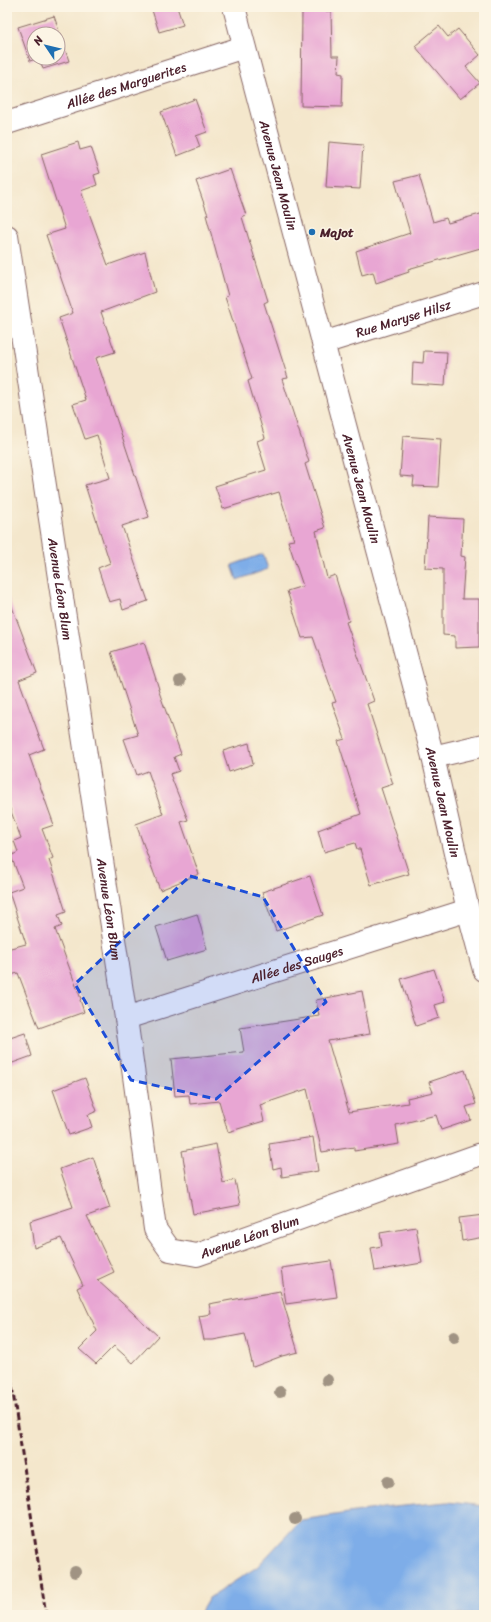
<svg xmlns="http://www.w3.org/2000/svg" width="491" height="1622" viewBox="0 0 491 1622" font-family="Sriracha,sans-serif">
<style>
.water{fill:#7eade8;stroke:#64668a}
.building{fill:#e8a6d3;fill-rule:evenodd}
.lines{fill:none;stroke-linecap:round;stroke-linejoin:round}
.minor-casing{stroke:#866563;stroke-width:24}
.minor{stroke:#fff;stroke-width:22}
.rail{stroke:#4a1f2b;stroke-width:3;stroke-dasharray:6 3;stroke-linecap:butt}
.tree{fill:#a09383}
.marked{fill:#1d4ed8;fill-opacity:0.2;stroke:#1d4ed8;stroke-width:3;stroke-dasharray:8 5;stroke-linejoin:round}
.poi-dot{fill:#1f6fb2;stroke:#fcf5e5;stroke-width:1.5}
.labels{text-anchor:middle;dominant-baseline:central;stroke-width:3;stroke-linejoin:round;paint-order:stroke}
.street-label{font-size:13px;fill:#4a1f2b;stroke:#fcf5e5}
.poi-label{font-size:13px;font-weight:bold;fill:#4a1f2b;stroke:#fcf5e5;text-anchor:start}
</style>
<rect width="100%" height="100%" fill="#fcf5e5"/>
<filter id="ink" filterUnits="userSpaceOnUse"><feTurbulence type="fractalNoise" baseFrequency=".025" numOctaves="2"/><feDisplacementMap in="SourceGraphic" scale="8" xChannelSelector="R" yChannelSelector="G"/><feConvolveMatrix kernelMatrix="1 2 1 2 8 2 1 2 1" color-interpolation-filters="sRGB"/></filter>
<filter id="wash" filterUnits="userSpaceOnUse"><feTurbulence type="fractalNoise" baseFrequency=".012" numOctaves="4" result="noise"/><feDisplacementMap in="SourceGraphic" scale="16" xChannelSelector="R" yChannelSelector="G"/><feGaussianBlur stdDeviation="0.9" result="paint"/><feColorMatrix in="noise" values="0 0 0 0 0 0 0 0 0 0 0 0 0 0 0 0 0 1.4 0 .05"/><feComposite in="paint" operator="in"/></filter>
<g filter="url(#wash)">
<rect width="100%" height="100%" fill="#f4e7cc"/>
<g class="water">
<polygon points="263,554 268,569 237,580 232,565"/>
<polygon points="447,1502 484,1506 484,1615 199,1615 209,1598 257,1567 301,1520 382,1508"/>
</g>
<g id="blocks">
<g class="building">
<polygon points="151,7 177,7 183,25 159,32"/>
<polygon points="331,11 332,56 339,56 338,73 343,74 342,107 301,106 302,12"/>
<path d="M54 16 69 61 43 69 39 58 30 61 18 27ZM34 34H58V58H34Z"/>
<polygon points="439,26 448,37 458,29 480,55 466,67 480,83 460,99 415,46"/>
<polygon points="195,99 207,132 196,136 200,147 177,156 161,112"/>
<polygon points="78,142 80,150 91,147 100,173 94,175 97,185 81,191 108,265 145,252 155,292 101,312 115,352 96,358 149,517 122,526 148,601 123,610 120,599 109,602 98,568 110,563 85,485 110,478 97,435 85,439 73,404 86,400 59,318 73,313 46,235 65,229 41,154"/>
<polygon points="329,142 363,145 360,189 326,187"/>
<polygon points="230,169 246,215 242,217 268,301 264,303 288,378 282,379 309,462 305,464 325,528 316,531 327,578 335,575 349,621 346,622 374,701 367,704 393,784 381,788 409,874 371,885 360,849 357,849 355,843 324,852 318,830 361,814 338,741 345,739 332,703 336,702 313,637 302,638 287,591 303,586 288,541 294,540 279,492 223,509 215,486 266,470 257,441 265,438 248,381 252,379 225,297 228,296 206,215 208,215 196,181"/>
<polygon points="419,175 433,222 446,218 448,223 484,213 484,247 408,269 409,272 376,283 373,272 362,275 356,251 410,233 395,181"/>
<polygon points="424,351 447,352 445,386 412,384 413,362 423,363"/>
<polygon points="403,436 441,439 438,487 413,486 414,477 400,476"/>
<polygon points="428,517 463,519 461,556 465,557 462,599 479,599 479,647 455,648 455,636 443,635 443,569 425,568"/>
<polygon points="7,599 9,599 37,673 19,680 44,749 29,755 54,825 42,829 53,858 49,860 66,912 58,915 62,926 55,929 81,999 80,1000 84,1012 39,1028 18,973 7,976 7,949 26,944 9,892 23,887 11,856 18,852 14,841 21,838 7,801"/>
<polygon points="144,642 159,689 158,689 181,754 174,757 179,771 170,774 188,820 181,822 199,874 160,890 136,824 163,814 148,771 137,775 124,739 138,735 111,652"/>
<polygon points="249,743 253,764 229,772 223,751"/>
<polygon points="310,876 323,915 276,931 262,892"/>
<polygon points="197,914 207,949 167,961 156,927"/>
<polygon points="434,969 445,1002 435,1005 439,1018 416,1026 401,979"/>
<polygon points="362,991 370,1034 328,1041 349,1112 408,1103 407,1098 433,1092 429,1082 465,1070 476,1104 466,1107 471,1120 441,1130 436,1115 396,1125 399,1144 354,1151 354,1147 322,1152 307,1089 260,1105 264,1121 228,1132 219,1101 190,1104 189,1095 175,1096 171,1059 244,1052 240,1028 319,1016 316,1000"/>
<polygon points="25,1033 32,1056 7,1065 7,1039"/>
<polygon points="85,1078 97,1111 88,1115 92,1127 69,1135 53,1090"/>
<polygon points="313,1137 318,1171 282,1177 281,1167 273,1169 269,1144"/>
<polygon points="216,1144 223,1183 235,1180 240,1205 193,1214 182,1151"/>
<polygon points="93,1157 110,1208 87,1216 114,1272 97,1280 158,1336 133,1363 114,1346 96,1364 79,1349 97,1331 77,1288 83,1285 61,1238 34,1248 32,1233 30,1221 73,1207 60,1169"/>
<polygon points="484,1215 484,1237 462,1241 459,1218"/>
<polygon points="416,1227 422,1263 375,1271 371,1248 382,1246 380,1233"/>
<polygon points="331,1261 337,1297 286,1304 281,1268"/>
<polygon points="280,1291 298,1352 282,1356 253,1367 245,1334 213,1340 204,1340 199,1316 211,1314 209,1304"/>
</g>
</g>
</g>
<g filter="url(#ink)">
<use href="#blocks" fill-opacity="0" stroke="#866563" stroke-width="1"/>
<g class="lines">
<defs>
<g id="minor">
<path id="s1" d="M234 7 433 757 468 910 484 970"/>
<path id="s2" d="M7 123 244 47"/>
<path id="s3" d="M7 236 126 1018 155 1229 170 1250 197 1255 484 1153"/>
<path id="s4" d="M323 343 484 293"/>
<polyline points="433,757 484,745"/>
<path id="s5" d="M126 1018 468 910"/>
</g>
</defs>
<use href="#minor" class="minor-casing"/>
<use href="#minor" class="minor"/>
<polyline class="rail" points="7,1352 46,1615"/>
</g>
<g class="tree">
<circle cx="180" cy="681" r="6"/>
<circle cx="454" cy="1337" r="6"/>
<circle cx="327" cy="1380" r="6"/>
<circle cx="280" cy="1392" r="6"/>
<circle cx="388" cy="1482" r="6"/>
<circle cx="295" cy="1519" r="6"/>
<circle cx="75" cy="1572" r="6"/>
</g>
</g>
<path class="marked" d="M190 876 263 897 326 1002 216 1099 131 1080 75 984Z"/>
<circle class="poi-dot" cx="312" cy="232" r="4"/>
<g class="labels">
<g class="street-label">
<text stroke="none"><textPath href="#s2" startOffset="125">Allée des Marguerites</textPath></text>
<text stroke="none"><textPath href="#s1" startOffset="174">Avenue Jean Moulin</textPath></text>
<text stroke="none"><textPath href="#s4" startOffset="84">Rue Maryse Hilsz</textPath></text>
<text stroke="none"><textPath href="#s1" startOffset="498">Avenue Jean Moulin</textPath></text>
<text stroke="none"><textPath href="#s3" startOffset="357">Avenue Léon Blum</textPath></text>
<text stroke="none"><textPath href="#s1" startOffset="822">Avenue Jean Moulin</textPath></text>
<text stroke="none"><textPath href="#s3" startOffset="681">Avenue Léon Blum</textPath></text>
<text stroke="none"><textPath href="#s5" startOffset="179">Allée des Sauges</textPath></text>
<text stroke="none"><textPath href="#s3" startOffset="1113">Avenue Léon Blum</textPath></text>
</g>
<g class="poi-label">
<text x="320" y="232">Majot</text>
</g>
</g>
<rect width="491" height="1622" fill="none" stroke="#fcf5e5" stroke-width="24"/>
<g transform="translate(46 46) rotate(305)"><circle r="19" fill="#fcf5e5" stroke="#b59f9b"/>
<path d="M0-3L7 15L0 10L-7 15Z" fill="#1f6fb2"/>
<text y="-6" font-size="11" font-weight="bold" text-anchor="middle" fill="#4a1f2b">N</text>
</g>
</svg>
